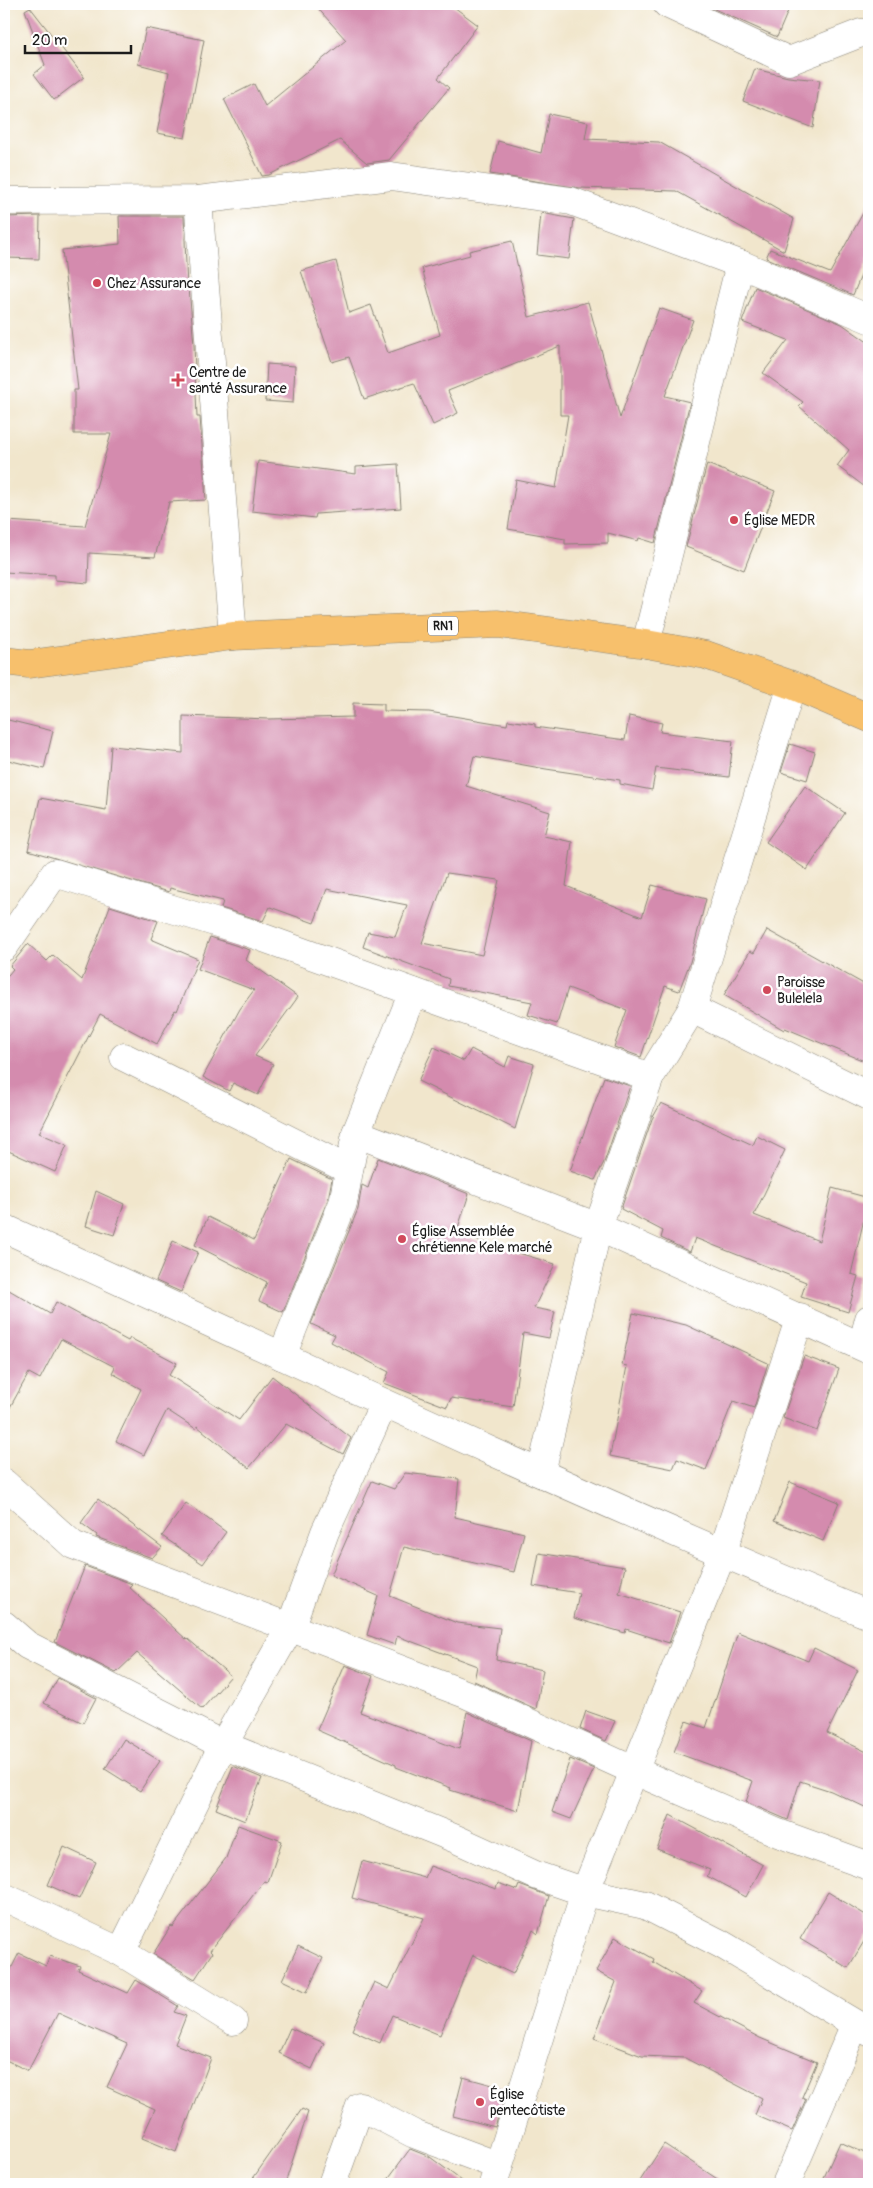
<svg xmlns="http://www.w3.org/2000/svg" width="873" height="2188" viewBox="0 0 873 2188" font-family="Pangolin,sans-serif">
<style>
.building{fill:#d48bae;fill-rule:evenodd}
.lines{fill:none;stroke-linecap:round;stroke-linejoin:round}
.minor-casing{stroke:#868174;stroke-width:29}
.highway-casing{stroke:#868174;stroke-width:29}
.minor{stroke:#fff;stroke-width:28}
.highway{stroke:#f7c06c;stroke-width:28}
.poi-dot{fill:#d1495b;stroke:#fff;stroke-width:2}
.labels{text-anchor:middle;dominant-baseline:central;stroke-width:5;stroke-linejoin:round;paint-order:stroke}
.shield{fill:#fff;stroke:#606060;stroke-width:1}
.shield-label{font-size:12px;font-weight:bold;fill:#1c1c1c}
.poi-label{font-size:14px;fill:#1c1c1c;stroke:#fff;text-anchor:start}
</style>
<rect width="100%" height="100%" fill="#fff"/>
<filter id="ink" filterUnits="userSpaceOnUse"><feTurbulence type="fractalNoise" baseFrequency=".02" numOctaves="2"/><feDisplacementMap in="SourceGraphic" scale="10" xChannelSelector="R" yChannelSelector="G"/><feConvolveMatrix kernelMatrix="1 2 1 2 8 2 1 2 1" color-interpolation-filters="sRGB"/></filter>
<filter id="wash" filterUnits="userSpaceOnUse"><feTurbulence type="fractalNoise" baseFrequency=".0096" numOctaves="4" result="noise"/><feDisplacementMap in="SourceGraphic" scale="20" xChannelSelector="R" yChannelSelector="G"/><feGaussianBlur stdDeviation="1.12" result="paint"/><feColorMatrix in="noise" values="0 0 0 0 0 0 0 0 0 0 0 0 0 0 0 0 0 1.4 0 .05"/><feComposite in="paint" operator="in"/></filter>
<g filter="url(#wash)">
<rect width="100%" height="100%" fill="#f1e6cc"/>
<g id="blocks">
<g class="building">
<polygon points="314,4 450,4 478,25 438,78 449,88 389,160 367,163 340,140 269,175 262,176 224,99 254,84 265,106 346,40"/>
<polygon points="703,4 791,4 777,37"/>
<polygon points="30,7 84,77 54,100 34,74 45,65 25,10"/>
<polygon points="146,28 204,40 185,138 157,133 169,72 138,64"/>
<polygon points="755,69 788,77 820,80 813,128 743,101"/>
<polygon points="549,114 588,122 585,139 659,142 794,219 784,251 676,191 580,188 490,174 498,141 541,153"/>
<polygon points="869,202 869,256 853,295 766,258 770,249 830,273"/>
<polygon points="541,213 574,219 569,259 537,255"/>
<polygon points="40,216 39,259 6,258 6,217"/>
<polygon points="119,216 184,216 187,288 189,288 194,345 197,417 200,417 206,500 169,502 155,557 89,553 88,583 55,580 55,575 4,572 7,521 85,526 111,434 74,434 74,390 78,390 62,250 120,244"/>
<polygon points="512,241 529,317 588,302 620,418 659,308 693,320 665,396 690,402 655,543 639,538 638,541 608,533 608,543 565,544 565,539 508,529 516,480 556,488 568,415 560,415 560,346 448,391 458,413 433,425 414,383 364,399 349,357 332,362 301,271 336,261 349,313 371,305 388,353 440,335 422,268 470,255 469,251"/>
<polygon points="755,287 842,324 869,343 869,490 837,466 849,450 799,406 803,402 763,373 788,340 742,322"/>
<polygon points="267,364 295,366 293,403 265,401"/>
<polygon points="258,461 356,474 356,467 398,464 401,508 316,514 315,518 252,511"/>
<polygon points="707,464 775,491 744,570 686,547"/>
<path d="M353 703 384 704V711L429 712 507 725 508 720 535 724V727L625 740 629 716 662 723 660 732 733 741 729 777 656 768 652 790 620 784V780L546 769 474 756 466 786 550 812 544 836 572 842 566 886 642 917 652 885 706 899 690 962 679 991 665 986 641 1057 614 1047 627 1010 568 988 557 1024 528 1015 532 1002 448 986 449 979 363 947 368 932 395 937 407 905 327 889 314 923 270 907 263 921 221 908 223 901 170 888 169 892 28 850 40 798 106 810 111 746 183 753V716L269 719 353 717ZM447 873 499 880 482 955 422 943Z"/>
<polygon points="4,719 53,731 44,769 4,759"/>
<polygon points="790,744 815,752 807,780 781,772"/>
<polygon points="805,786 845,813 807,870 766,842"/>
<polygon points="110,906 158,921 151,939 198,959 177,1011 175,1010 157,1044 100,1014 39,1133 67,1145 55,1172 4,1149 4,980 13,969 10,966 28,944 47,961 53,955 82,980"/>
<polygon points="767,930 869,987 869,1063 785,1028 784,1030 724,995 750,951 754,953"/>
<polygon points="210,937 250,950 246,960 298,997 255,1056 273,1064 258,1095 233,1083 229,1091 203,1077 240,1009 254,990 198,969"/>
<polygon points="434,1047 464,1061 471,1049 505,1067 509,1056 534,1064 515,1129 418,1081"/>
<polygon points="604,1077 630,1086 605,1160 595,1180 570,1171"/>
<polygon points="661,1103 753,1145 757,1136 785,1150 754,1215 819,1241 832,1188 869,1198 851,1274 858,1276 848,1312 801,1297 806,1282 695,1238 690,1252 661,1238 663,1231 621,1209 652,1119"/>
<polygon points="378,1158 469,1194 456,1234 555,1264 534,1308 555,1312 549,1338 523,1333 513,1407 451,1398 447,1407 384,1383 389,1372 331,1342 335,1335 311,1324 358,1209 362,1185 368,1188"/>
<polygon points="291,1159 332,1179 328,1199 283,1312 259,1301 267,1282 195,1245 208,1217 254,1240"/>
<polygon points="96,1191 124,1204 114,1235 86,1226"/>
<polygon points="173,1241 198,1252 181,1292 156,1281"/>
<polygon points="4,1287 50,1314 56,1302 128,1341 130,1338 177,1363 169,1375 239,1420 272,1376 351,1438 343,1454 286,1424 249,1468 197,1426 196,1429 167,1410 144,1455 116,1441 141,1389 112,1373 115,1367 61,1339 40,1379 29,1373 4,1418"/>
<polygon points="633,1313 686,1325 768,1363 754,1408 733,1401 706,1470 677,1459 673,1469 610,1456 627,1366 622,1365"/>
<polygon points="804,1356 839,1369 817,1431 783,1418"/>
<polygon points="405,1473 459,1479 455,1517 524,1533 514,1572 404,1547 390,1596 457,1623 500,1628 496,1660 543,1670 536,1709 474,1681 477,1666 397,1636 395,1645 367,1635 378,1596 331,1575 372,1481 394,1489"/>
<polygon points="790,1482 839,1502 823,1541 774,1521"/>
<polygon points="98,1499 162,1547 152,1558 96,1537 97,1535 81,1523"/>
<polygon points="186,1503 226,1532 203,1564 162,1536"/>
<polygon points="539,1553 625,1567 619,1593 680,1612 669,1643 626,1629 625,1633 574,1618 579,1593 533,1586"/>
<polygon points="85,1566 132,1584 129,1587 187,1640 188,1639 231,1676 202,1709 137,1653 116,1673 55,1642"/>
<polygon points="738,1632 808,1661 814,1648 858,1670 827,1733 869,1753 869,1809 831,1791 800,1781 788,1820 746,1802 753,1781 674,1752 686,1721 706,1728"/>
<polygon points="345,1665 373,1676 360,1712 459,1749 467,1712 531,1741 518,1811 450,1790 451,1788 396,1767 396,1765 317,1730"/>
<polygon points="58,1678 96,1698 83,1723 44,1703"/>
<polygon points="586,1711 615,1721 606,1741 580,1729"/>
<polygon points="124,1739 160,1761 140,1791 105,1769"/>
<polygon points="570,1759 594,1769 571,1819 552,1812"/>
<polygon points="233,1766 262,1778 245,1821 216,1809"/>
<polygon points="670,1815 763,1865 746,1897 707,1876 710,1870 657,1849"/>
<polygon points="238,1825 282,1841 268,1882 264,1881 210,1951 212,1953 195,1979 153,1954 171,1926 173,1927 226,1858"/>
<polygon points="64,1847 96,1862 79,1899 48,1885"/>
<polygon points="362,1861 425,1878 430,1866 496,1889 498,1883 517,1890 519,1885 549,1896 538,1934 533,1930 513,1974 473,1955 440,2035 392,2015 380,2043 352,2030 374,1982 389,1989 424,1918 352,1898"/>
<polygon points="828,1892 869,1917 869,1933 848,1968 800,1939"/>
<polygon points="615,1937 654,1959 653,1962 702,1991 694,2003 760,2038 817,2062 802,2097 806,2099 792,2131 755,2115 762,2098 685,2058 642,2056 594,2038 616,1982 596,1971"/>
<polygon points="298,1946 323,1958 307,1992 282,1980"/>
<polygon points="19,1953 46,1966 50,1956 80,1966 78,1970 128,1993 136,1980 178,2006 174,2012 186,2016 175,2044 211,2058 176,2152 142,2138 155,2109 107,2087 127,2044 58,2013 28,2071 4,2059 4,1983"/>
<polygon points="290,2028 324,2043 312,2069 279,2053"/>
<polygon points="463,2077 507,2089 495,2127 453,2116"/>
<polygon points="302,2109 308,2112 285,2184 249,2184"/>
<polygon points="840,2142 869,2155 869,2184 821,2184"/>
<polygon points="664,2144 725,2184 638,2184"/>
<polygon points="410,2149 430,2157 466,2184 384,2184"/>
</g>
</g>
</g>
<g filter="url(#ink)">
<use href="#blocks" fill-opacity="0" stroke="#868174" stroke-width="1"/>
<g class="lines">
<defs>
<g id="minor">
<polyline points="667,4 789,61 861,33 869,34"/>
<polyline points="198,200 233,636"/>
<polyline points="4,201 198,200 391,176 571,201 740,264 869,319"/>
<polyline points="646,644 740,264"/>
<polyline points="4,947 55,873 247,932 650,1077"/>
<polyline points="692,1009 869,1096"/>
<polyline points="124,1057 349,1170"/>
<polyline points="356,1133 598,1227 869,1350"/>
<path d="M4 1228C291 1360 577 1494 869 1615"/>
<polyline points="862,1346 869,1319"/>
<polyline points="282,1356 343,1203 356,1133 413,992"/>
<polyline points="541,1473 598,1227 650,1077 692,1009 792,685"/>
<polyline points="4,1483 73,1545 468,1695 635,1771 778,1833 869,1866"/>
<polyline points="4,1625 27,1645 223,1745 456,1839 535,1875 585,1892 645,1905 721,1944 869,2032"/>
<polyline points="4,1897 121,1952 233,2021"/>
<polyline points="121,1952 223,1745 290,1628 325,1532 384,1403"/>
<polyline points="332,2184 360,2106 414,2134 499,2166"/>
<polyline points="493,2184 585,1892 722,1554 800,1317"/>
<polyline points="786,2184 855,2024"/>
</g>
<polyline id="highway" points="4,661 29,664 233,636 498,624 646,644 706,655 792,685 869,718"/>
</defs>
<use href="#minor" class="minor-casing"/>
<use href="#highway" class="highway-casing"/>
<use href="#minor" class="minor"/>
<use href="#highway" class="highway"/>
</g>
</g>
<g class="poi-dot">
<circle cx="97" cy="283" r="5"/>
<path d="M175.5 372.5h5v5h5v5h-5v5h-5v-5h-5v-5h5z"/>
<circle cx="734" cy="520" r="5"/>
<circle cx="767" cy="990" r="5"/>
<circle cx="402" cy="1239" r="5"/>
<circle cx="480" cy="2102" r="5"/>
</g>
<g class="labels">
<rect class="shield" x="428" y="616.5" width="30" height="19" rx="4"/>
<g class="shield-label">
<text x="443" y="626">RN1</text>
</g>
<g class="poi-label">
<text x="107" y="283">Chez Assurance</text>
<text x="189" y="372">Centre de<tspan x="189" dy="16">santé Assurance</tspan></text>
<text x="744" y="520">Église MEDR</text>
<text x="777" y="982">Paroisse<tspan x="777" dy="16">Bulelela</tspan></text>
<text x="412" y="1231">Église Assemblée<tspan x="412" dy="16">chrétienne Kele marché</tspan></text>
<text x="490" y="2094">Église<tspan x="490" dy="16">pentecôtiste</tspan></text>
</g>
</g>
<rect width="873" height="2188" fill="none" stroke="#fff" stroke-width="20"/>
<path d="M25 45v8h106v-8" fill="none" stroke="#1c1c1c" stroke-width="2.5"/>
<text x="32" y="45" font-size="15" fill="#1c1c1c" stroke="#ffffff" stroke-width="4" paint-order="stroke">20 m</text>
</svg>
